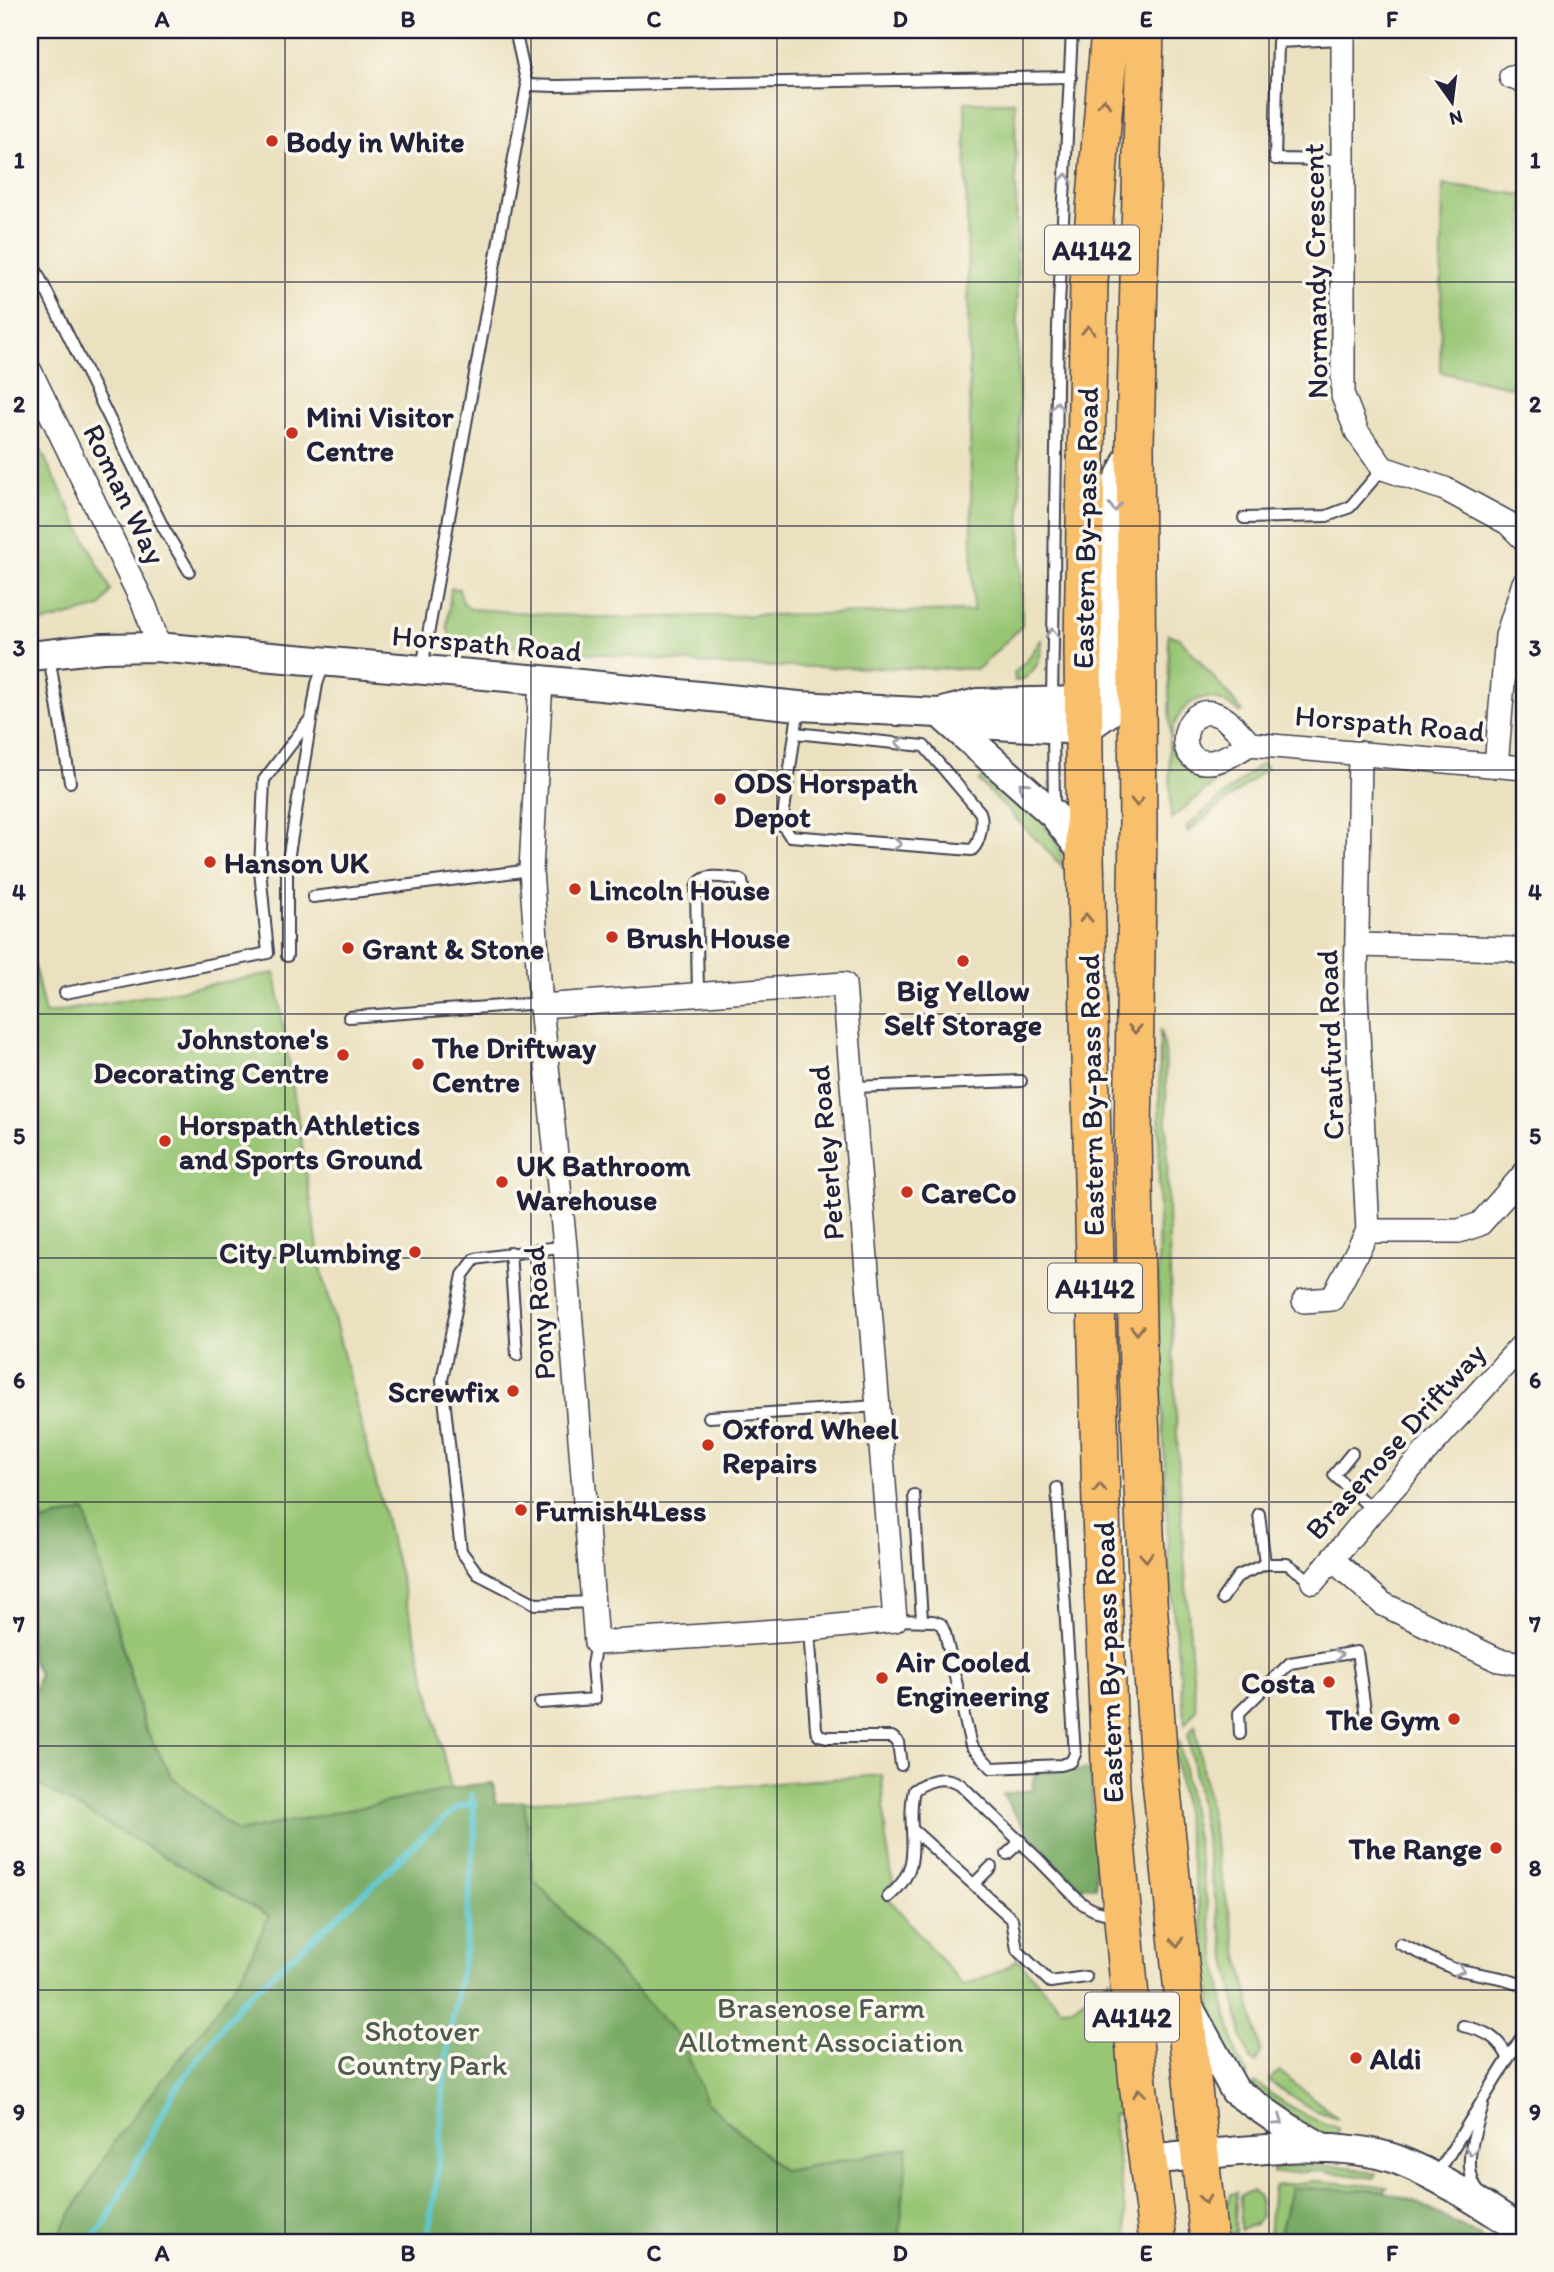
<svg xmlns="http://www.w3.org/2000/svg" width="1554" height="2272" viewBox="0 0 1554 2272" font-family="Itim,sans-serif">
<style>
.green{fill:#99c675;stroke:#5e7458;stroke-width:2}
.forest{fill:#7aab66;stroke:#4e6650;stroke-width:2}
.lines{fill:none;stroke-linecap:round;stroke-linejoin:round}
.stream{stroke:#5bc7d2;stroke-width:6}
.service-casing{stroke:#403f4f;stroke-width:14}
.minor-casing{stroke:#403f4f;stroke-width:26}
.tertiary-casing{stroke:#403f4f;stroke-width:32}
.trunk-casing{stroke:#403f4f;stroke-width:40}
.service{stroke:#fff;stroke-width:10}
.minor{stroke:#fff;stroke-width:23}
.tertiary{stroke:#fff;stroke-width:28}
.trunk{stroke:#f8bf6c;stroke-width:37}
.oneway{stroke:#8d7054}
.oneway2{stroke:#9c9ca7}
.grid{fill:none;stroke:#22223b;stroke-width:2;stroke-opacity:0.55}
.poi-dot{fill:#c8321e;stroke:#fbf7ec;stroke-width:2.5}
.labels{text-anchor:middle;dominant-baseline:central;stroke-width:7;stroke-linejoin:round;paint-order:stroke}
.shield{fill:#fbf7ec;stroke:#636270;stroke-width:2}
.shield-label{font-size:28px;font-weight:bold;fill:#22223b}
.poi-label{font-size:30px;font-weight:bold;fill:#22223b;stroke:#fbf7ec;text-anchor:start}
.street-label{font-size:30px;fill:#22223b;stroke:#fbf7ec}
.park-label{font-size:30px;fill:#4c5b4f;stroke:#fbf7ec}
.neatline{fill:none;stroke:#22223b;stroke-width:2.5}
.grid-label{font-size:23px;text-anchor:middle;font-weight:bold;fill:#22223b}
</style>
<rect width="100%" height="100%" fill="#fbf7ec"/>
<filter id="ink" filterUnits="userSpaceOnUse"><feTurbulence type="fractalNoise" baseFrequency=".0143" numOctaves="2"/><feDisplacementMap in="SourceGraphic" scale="14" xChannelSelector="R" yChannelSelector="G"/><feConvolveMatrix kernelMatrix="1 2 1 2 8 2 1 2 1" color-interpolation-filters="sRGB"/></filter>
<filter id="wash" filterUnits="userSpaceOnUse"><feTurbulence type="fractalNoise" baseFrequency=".00686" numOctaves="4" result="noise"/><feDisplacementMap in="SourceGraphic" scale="28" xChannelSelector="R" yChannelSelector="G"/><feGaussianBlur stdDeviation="1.57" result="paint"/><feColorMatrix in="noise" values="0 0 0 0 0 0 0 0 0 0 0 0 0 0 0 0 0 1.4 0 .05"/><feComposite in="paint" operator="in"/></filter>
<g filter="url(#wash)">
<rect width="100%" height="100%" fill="#ebe1c0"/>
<g class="green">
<polygon points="965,102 1015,102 1022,626 978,669 732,666 451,640 447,626 451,588 459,589 463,602 470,609 608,618 973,611"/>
<polygon points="1443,185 1524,195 1524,390 1440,372"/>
<polygon points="30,429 111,590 101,607 30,626"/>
<path d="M1168 634 1180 638 1243 712 1241 713C1234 708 1225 702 1216 699 1190 692 1174 717 1170 739Z"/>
<path d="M1041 640C1044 657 1033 679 1015 681L1014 673 1028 659Z"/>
<path d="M1169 740C1171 746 1173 752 1176 756 1188 776 1214 779 1231 766L1233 768 1171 819Z"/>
<polygon points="1262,763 1267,768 1188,832 1186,827"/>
<path d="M992 769C1019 798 1059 827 1064 868L979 781Z"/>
<polygon points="30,946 45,1014 275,973 321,1267 425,1674 451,1789 493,1783 496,1804 882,1775 886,1839 893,1882 884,1893 963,1986 1007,1968 1017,1959 1061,2008 1074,2007 1110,1978 1125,2112 1112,2115 1129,2242 30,2242 30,1780 185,1867 84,1511 30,1525"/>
<path d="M1160 1029 1165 1050C1167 1103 1167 1156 1168 1209 1173 1376 1181 1543 1196 1709L1185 1724 1169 1569 1158 1301Z"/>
<polygon points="1195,1725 1218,1862 1261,2053 1256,2063 1251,2060 1243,2040 1216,1904 1188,1735"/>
<polygon points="1179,1740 1224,2002 1238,2058 1248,2075 1241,2082 1215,2029 1204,1938 1173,1743"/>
<polygon points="1279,2071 1338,2118 1313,2110 1269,2081"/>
<path d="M1256 2083C1282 2102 1307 2119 1338 2128V2135L1318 2133 1246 2090Z"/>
<polygon points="1319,2166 1350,2167 1377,2174 1374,2178 1322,2171 1273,2174 1273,2168"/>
<polygon points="1315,2181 1387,2187 1382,2191 1291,2188 1278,2242 1269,2242 1272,2194 1275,2186"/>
<polygon points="1236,2192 1235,2233 1227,2234 1225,2211 1231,2194"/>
<polygon points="1253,2192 1259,2197 1261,2216 1255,2224 1240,2230 1240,2195"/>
</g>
<g class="forest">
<polygon points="85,1511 144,1726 172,1777 237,1832 472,1785 493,1783 496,1804 524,1801 533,1879 682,2040 706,2102 783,2171 908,2148 899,2242 54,2242 116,2139 205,2026 244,1971 269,1916 30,1780 30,1705 39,1674 30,1656 30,1525"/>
<path d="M1091 1769 1096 1887 1077 1886C1049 1859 1022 1829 1003 1794L1033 1790 1035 1774Z"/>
<polygon points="1291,2188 1382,2191 1414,2201 1481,2237 1479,2242 1399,2242 1372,2232 1370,2242 1278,2242"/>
</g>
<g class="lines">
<g class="stream">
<polyline points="90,2242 106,2222 174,2091 240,2003 373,1885 421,1838 458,1807 474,1803"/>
<polyline points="427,2242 439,2162 443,2090 450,2031 465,1950 475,1832 472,1795"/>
</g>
</g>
</g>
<g filter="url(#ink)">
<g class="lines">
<defs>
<g id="service">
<polyline points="1342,39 1278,42 1275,159 1343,160"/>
<polyline points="527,85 556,86 1071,77"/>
<polyline points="30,258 164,529 189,571"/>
<polyline points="1244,518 1327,516 1350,507 1383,468"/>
<polyline points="49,656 70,782"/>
<polyline points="422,668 527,85 515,30"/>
<polyline points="1052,700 1058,326 1072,30"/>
<polyline points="1053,730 1054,808"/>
<path d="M795 733 924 746 980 812C984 822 980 843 972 850L790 836 782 824 799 706"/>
<polyline points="313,897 531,870"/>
<polyline points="287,956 287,866 317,684 324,664"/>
<polyline points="65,993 268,953 260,870 264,780 311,718"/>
<path d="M698 994 696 888C702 871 723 878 738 879L742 881 743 887"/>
<polyline points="349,1017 541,1003"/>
<polyline points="853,1087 1021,1081"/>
<polyline points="565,1246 475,1259 463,1275 442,1380 461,1551 478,1574 536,1604 593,1602"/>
<polyline points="510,1252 517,1355"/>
<polyline points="709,1417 878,1406"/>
<polyline points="1352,1453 1334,1475 1373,1510"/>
<polyline points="914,1495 922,1620"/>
<polyline points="1259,1514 1265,1564 1287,1564 1313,1582"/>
<polyline points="1222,1599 1238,1576 1265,1564"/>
<polyline points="895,1620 933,1621 941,1624 945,1633 971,1746 992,1768 1061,1765 1071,1762 1075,1754 1057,1488"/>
<polyline points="809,1629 816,1729 819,1735 827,1737 892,1737 898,1742 901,1765"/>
<polyline points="540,1703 595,1699 592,1665 596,1643"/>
<polyline points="1240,1734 1239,1713 1290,1663 1357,1652 1366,1717"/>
<polyline points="912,1829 1012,1919 1017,1950 1050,1982 1086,1977"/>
<polyline points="1007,1854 1021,1841"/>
<polyline points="974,1884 991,1867"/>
<path d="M888 1897C929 1864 904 1831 914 1790 928 1780 944 1775 960 1784L1036 1857 1079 1901C1091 1910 1102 1915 1117 1913"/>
<polyline points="1400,1944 1454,1969 1501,1978 1524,1985"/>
<path d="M1463 2026C1485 2031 1497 2036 1508 2057"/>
<polyline points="1436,2176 1524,2033"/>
<path d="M1480 2194C1460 2168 1474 2135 1483 2106"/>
</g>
<g id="minor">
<polyline points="1343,30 1343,396 1357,432 1383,468 1445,489 1508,523 1524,539"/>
<polyline points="1511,77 1524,81"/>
<polyline points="30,371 145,607 154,632 156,647"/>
<path d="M1250 744C1241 735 1230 720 1218 715 1182 700 1171 765 1210 762 1224 761 1239 750 1250 744L1524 768"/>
<polyline points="1496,766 1507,636 1524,583"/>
<polyline points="1358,945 1510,949 1524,954"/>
<polyline points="541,1006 844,984 895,1620 809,1629 596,1643 565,1246 541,1006 531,870 541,680"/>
<polyline points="1368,1231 1459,1231 1480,1224 1524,1174"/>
<polyline points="1304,1301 1332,1299 1368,1231 1356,994 1360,753"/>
<polyline points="1332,1559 1383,1604 1498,1660 1524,1664"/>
<polyline points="1313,1582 1373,1510 1524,1343"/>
</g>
<g id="tertiary">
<polyline points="30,656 103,648 156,647 541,680 799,706 939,713 976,724 1084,730 1112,710 1115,487 1133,449"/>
<polyline points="939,713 977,703 1083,701 1102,707"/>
<polyline points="945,718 1054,815 1085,855"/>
<polyline points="1187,2004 1235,2091 1290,2129 1323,2148"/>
<path d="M1147 2160C1217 2154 1332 2135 1398 2160 1442 2177 1484 2206 1524 2231"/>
</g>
<g id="trunk">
<polyline points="1110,30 1089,282 1083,648 1085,855 1103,1586 1111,1788 1138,2084 1158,2242"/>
<polyline points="1145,30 1135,443 1138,828 1133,1137 1138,1371 1148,1599 1158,1752 1209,2242"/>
</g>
</defs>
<use href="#service" class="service-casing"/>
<use href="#minor" class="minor-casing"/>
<use href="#tertiary" class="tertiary-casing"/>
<use href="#trunk" class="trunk-casing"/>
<use href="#service" class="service"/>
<use href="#minor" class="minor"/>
<use href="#tertiary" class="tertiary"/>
<use href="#trunk" class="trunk"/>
</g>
<defs><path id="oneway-chevron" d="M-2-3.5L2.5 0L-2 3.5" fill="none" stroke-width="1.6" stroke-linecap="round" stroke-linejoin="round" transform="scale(1.75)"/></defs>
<g class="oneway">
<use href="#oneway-chevron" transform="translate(1104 103) rotate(-85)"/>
<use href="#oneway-chevron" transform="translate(1088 330) rotate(-89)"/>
<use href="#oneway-chevron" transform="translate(1137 802) rotate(89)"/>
<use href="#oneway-chevron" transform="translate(1086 918) rotate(-91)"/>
<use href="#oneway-chevron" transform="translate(1135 1029) rotate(91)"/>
<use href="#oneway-chevron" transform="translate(1137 1330) rotate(89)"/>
<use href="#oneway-chevron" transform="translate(1100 1488) rotate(-91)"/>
<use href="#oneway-chevron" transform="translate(1146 1557) rotate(87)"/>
<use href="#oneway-chevron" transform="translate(1177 1942) rotate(84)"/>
<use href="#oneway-chevron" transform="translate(1139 2093) rotate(-96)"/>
<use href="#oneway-chevron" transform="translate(1205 2199) rotate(84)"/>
</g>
<g class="oneway2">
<use href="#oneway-chevron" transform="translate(1066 178) rotate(-87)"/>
<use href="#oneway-chevron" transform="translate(1057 406) rotate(-89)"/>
<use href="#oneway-chevron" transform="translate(1115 507) rotate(91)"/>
<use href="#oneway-chevron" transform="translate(1052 633) rotate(-89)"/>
<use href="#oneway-chevron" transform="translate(900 743) rotate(-175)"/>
<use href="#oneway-chevron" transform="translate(1023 786) rotate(-138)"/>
<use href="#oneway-chevron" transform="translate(897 844) rotate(4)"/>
<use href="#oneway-chevron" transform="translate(1338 1655) rotate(-9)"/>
<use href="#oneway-chevron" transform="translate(1460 1970) rotate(15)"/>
<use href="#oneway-chevron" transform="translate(1279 2121) rotate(34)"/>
<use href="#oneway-chevron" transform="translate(1471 2151) rotate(96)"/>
</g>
</g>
<path class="grid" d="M285 30V2242M531 30V2242M777 30V2242M1023 30V2242M1269 30V2242M30 282H1524M30 526H1524M30 770H1524M30 1014H1524M30 1258H1524M30 1502H1524M30 1746H1524M30 1990H1524"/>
<g class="poi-dot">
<circle cx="272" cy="141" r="7"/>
<circle cx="292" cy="433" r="7"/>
<circle cx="720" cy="799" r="7"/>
<circle cx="210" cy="862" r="7"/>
<circle cx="575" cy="889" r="7"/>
<circle cx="612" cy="937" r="7"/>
<circle cx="348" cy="948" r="7"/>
<circle cx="963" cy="961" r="7"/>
<circle cx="343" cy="1055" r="7"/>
<circle cx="418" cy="1064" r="7"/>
<circle cx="165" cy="1141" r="7"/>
<circle cx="502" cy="1182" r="7"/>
<circle cx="907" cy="1192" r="7"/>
<circle cx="415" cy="1252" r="7"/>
<circle cx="513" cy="1391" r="7"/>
<circle cx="708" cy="1445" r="7"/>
<circle cx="521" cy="1510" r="7"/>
<circle cx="882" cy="1678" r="7"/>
<circle cx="1329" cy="1682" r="7"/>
<circle cx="1454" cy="1719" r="7"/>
<circle cx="1496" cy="1848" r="7"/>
<circle cx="1356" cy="2058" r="7"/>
</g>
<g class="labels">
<g class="shield">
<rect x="1045" y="225.5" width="94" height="49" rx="5"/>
<rect x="1048" y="1263.5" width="94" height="49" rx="5"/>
<rect x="1085" y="1992.5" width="94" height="49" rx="5"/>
</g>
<g class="shield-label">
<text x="1092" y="250">A4142</text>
<text x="1095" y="1288">A4142</text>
<text x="1132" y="2017">A4142</text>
</g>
<g class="poi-label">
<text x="286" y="141">Body in White</text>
<text x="306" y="416">Mini Visitor<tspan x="306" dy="34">Centre</tspan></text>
<text x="734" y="782">ODS Horspath<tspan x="734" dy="34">Depot</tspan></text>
<text x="224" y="862">Hanson UK</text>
<text x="589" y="889">Lincoln House</text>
<text x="626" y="937">Brush House</text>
<text x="362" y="948">Grant &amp; Stone</text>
<text x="963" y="990" text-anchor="middle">Big Yellow<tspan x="963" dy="34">Self Storage</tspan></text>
<text x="329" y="1038" text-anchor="end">Johnstone's<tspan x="329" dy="34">Decorating Centre</tspan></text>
<text x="432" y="1047">The Driftway<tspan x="432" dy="34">Centre</tspan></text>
<text x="179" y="1124">Horspath Athletics<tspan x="179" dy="34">and Sports Ground</tspan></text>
<text x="516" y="1165">UK Bathroom<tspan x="516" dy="34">Warehouse</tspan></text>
<text x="921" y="1192">CareCo</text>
<text x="401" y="1252" text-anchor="end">City Plumbing</text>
<text x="499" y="1391" text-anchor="end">Screwfix</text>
<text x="722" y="1428">Oxford Wheel<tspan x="722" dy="34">Repairs</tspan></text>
<text x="535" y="1510">Furnish4Less</text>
<text x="896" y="1661">Air Cooled<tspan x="896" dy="34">Engineering</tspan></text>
<text x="1315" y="1682" text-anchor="end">Costa</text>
<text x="1440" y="1719" text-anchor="end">The Gym</text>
<text x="1482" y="1848" text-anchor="end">The Range</text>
<text x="1370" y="2058">Aldi</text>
</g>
<g class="street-label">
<text transform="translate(1315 271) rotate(-91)">Normandy Crescent</text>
<text transform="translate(125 494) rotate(64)">Roman Way</text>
<text transform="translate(1085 528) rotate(-89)">Eastern By-pass Road</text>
<text transform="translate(487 643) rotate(5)">Horspath Road</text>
<text transform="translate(1390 723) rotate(5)">Horspath Road</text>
<text transform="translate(1330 1045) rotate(-92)">Craufurd Road</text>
<text transform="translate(1091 1095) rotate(-91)">Eastern By-pass Road</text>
<text transform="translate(826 1153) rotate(-95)">Peterley Road</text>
<text transform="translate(539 1313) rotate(-95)">Pony Road</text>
<text transform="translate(1395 1441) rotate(-48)">Brasenose Driftway</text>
<text transform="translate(1108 1662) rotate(-92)">Eastern By-pass Road</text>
</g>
<g class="park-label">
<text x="821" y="2007">Brasenose Farm<tspan x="821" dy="34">Allotment Association</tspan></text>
<text x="422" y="2030">Shotover<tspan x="422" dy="34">Country Park</tspan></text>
</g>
</g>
<rect width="1554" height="2272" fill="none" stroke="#fbf7ec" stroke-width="77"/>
<g transform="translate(1452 102) rotate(166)" stroke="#fbf7ec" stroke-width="5" paint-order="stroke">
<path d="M0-5L12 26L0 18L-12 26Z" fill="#22223b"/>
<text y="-10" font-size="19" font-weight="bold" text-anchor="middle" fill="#22223b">N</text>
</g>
<rect x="38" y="38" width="1478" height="2196" class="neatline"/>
<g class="grid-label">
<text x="162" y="27">A</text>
<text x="408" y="27">B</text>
<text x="654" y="27">C</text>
<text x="900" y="27">D</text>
<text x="1146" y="27">E</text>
<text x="1392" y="27">F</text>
<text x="19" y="168">1</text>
<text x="1535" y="168">1</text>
<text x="19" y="412">2</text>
<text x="1535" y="412">2</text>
<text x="19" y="656">3</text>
<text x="1535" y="656">3</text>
<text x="19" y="900">4</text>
<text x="1535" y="900">4</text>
<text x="19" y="1144">5</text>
<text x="1535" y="1144">5</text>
<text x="19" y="1388">6</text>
<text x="1535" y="1388">6</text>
<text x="19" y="1632">7</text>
<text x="1535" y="1632">7</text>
<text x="19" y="1876">8</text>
<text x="1535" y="1876">8</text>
<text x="19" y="2120">9</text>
<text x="1535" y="2120">9</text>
<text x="162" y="2261">A</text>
<text x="408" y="2261">B</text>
<text x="654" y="2261">C</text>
<text x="900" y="2261">D</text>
<text x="1146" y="2261">E</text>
<text x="1392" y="2261">F</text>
</g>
</svg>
